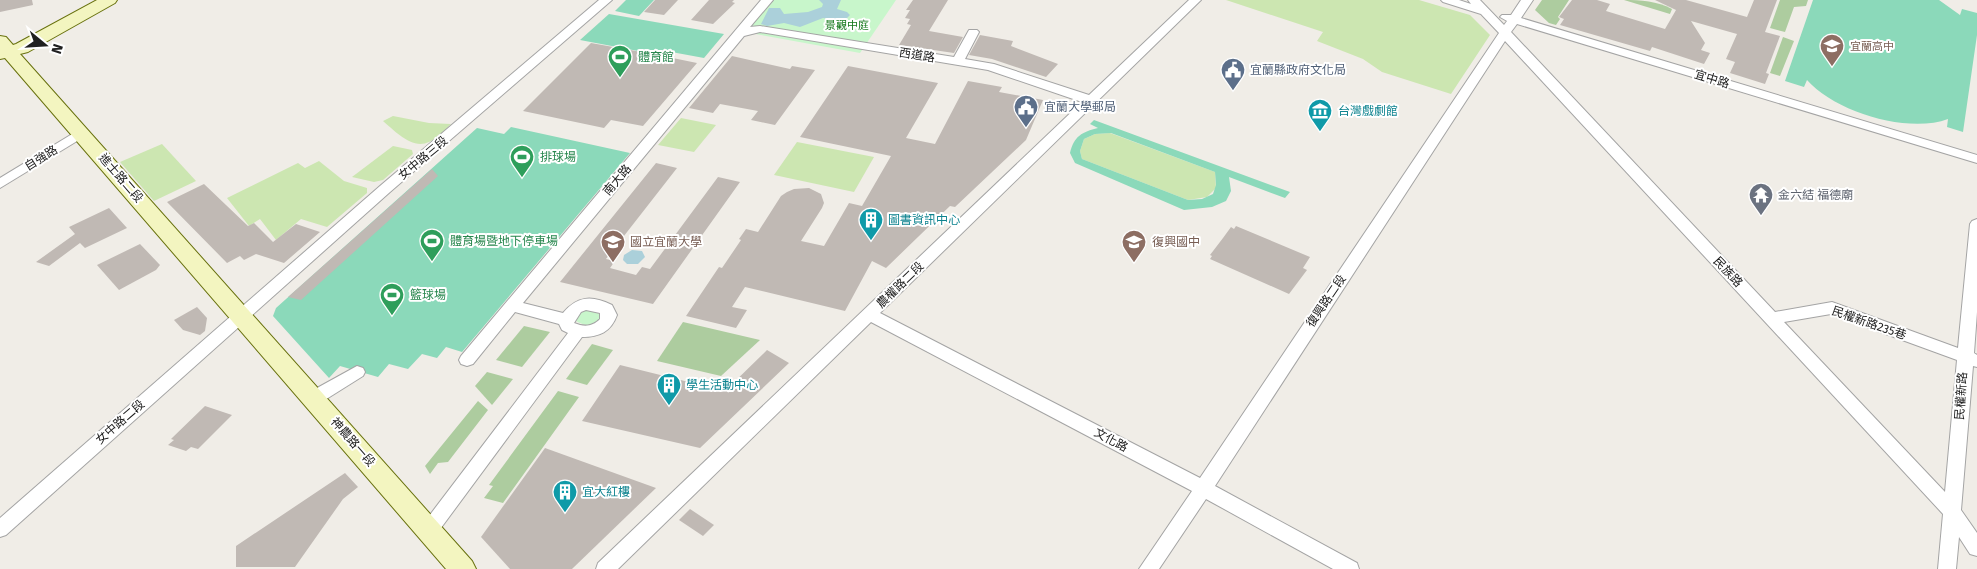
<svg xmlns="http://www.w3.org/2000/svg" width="1977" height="569" viewBox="0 0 1977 569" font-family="'Fira Sans','Noto Sans TC',sans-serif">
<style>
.grass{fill:#cce6b1}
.forest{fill:#adcc9f}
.park{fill:#c8f6cb}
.pitch{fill:#8bd9ba;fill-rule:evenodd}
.water{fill:#abd0da}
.building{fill:#c0b9b4}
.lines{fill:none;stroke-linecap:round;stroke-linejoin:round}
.street-casing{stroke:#a4a4a4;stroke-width:2}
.secondary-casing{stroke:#68710d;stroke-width:2}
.street{fill:#fff;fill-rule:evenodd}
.secondary{fill:#f3f5c0;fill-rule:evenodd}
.labels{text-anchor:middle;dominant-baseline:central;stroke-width:4;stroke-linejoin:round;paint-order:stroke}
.far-park-label{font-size:11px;fill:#14781b;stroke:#fff}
.far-education-label{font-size:11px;fill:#785e54;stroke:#fff;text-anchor:start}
.street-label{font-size:12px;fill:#202020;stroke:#fff}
.leisure-label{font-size:12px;fill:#27864d;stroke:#fff;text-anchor:start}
.service-label{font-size:12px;fill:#4e5e75;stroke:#fff;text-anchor:start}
.culture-label{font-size:12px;fill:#0d838f;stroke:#fff;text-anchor:start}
.worship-label{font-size:12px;fill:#5b616d;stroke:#fff;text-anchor:start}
.education-label{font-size:12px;fill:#785e54;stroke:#fff;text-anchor:start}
</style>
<rect width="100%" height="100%" fill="#f0ede7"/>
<g class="grass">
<polygon points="1226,0 1419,0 1470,15 1490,35 1451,94 1382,72 1363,59 1317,41 1323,32"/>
<path d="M393 116 429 123 451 124C445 130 437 139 429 142 412 150 395 131 383 121Z"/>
<polygon points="681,118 716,125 694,152 658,145"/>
<polygon points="1110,133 1215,172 1216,188 1207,197 1188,200 1082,159 1080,151 1084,139 1095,134"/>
<polygon points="797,142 874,157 854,192 774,175"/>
<polygon points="162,144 196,181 154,201 120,162"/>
<polygon points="393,146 412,150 413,154 383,180 374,182 352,177"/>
<polygon points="319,161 344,181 367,188 367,193 327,227 301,219 276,240 260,219 249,226 227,198 298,163 305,168"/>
</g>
<g class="forest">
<polygon points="1542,0 1569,0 1558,17 1560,19 1556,25 1549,23 1535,10"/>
<path d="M1624 0C1641 0 1657 1 1672 9L1670 14Z"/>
<polygon points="1780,0 1808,0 1806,6 1794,7 1785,32 1770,28"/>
<polygon points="1783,37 1794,41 1780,76 1770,73"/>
<polygon points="683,322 760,340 721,376 657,361"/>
<polygon points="524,326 550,332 522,367 496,360"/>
<polygon points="592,344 613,350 587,385 566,379"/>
<polygon points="487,372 513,379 492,405 475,386"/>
<polygon points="558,391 579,397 503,503 484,498 493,486 489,485"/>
<polygon points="478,401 488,410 448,462 438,463 430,474 425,466"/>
</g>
<g class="park">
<polygon points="771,0 896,0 860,53 744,32"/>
<path d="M587 310 601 314C599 328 586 327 576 321L580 313Z"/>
</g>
<g class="pitch">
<polygon points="626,0 654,0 639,16 615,11"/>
<path d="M1813 0H1939L1960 15 1962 9 1977 13V35L1963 132 1947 127 1948 119C1908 134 1835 112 1807 80L1804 87 1785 81Z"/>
<polygon points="609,14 724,34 704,58 666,51 654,54 580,40"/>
<path d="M1094 120 1290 192 1285 198 1229 177 1231 191 1226 201 1212 207 1184 210 1075 163 1070 153C1074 136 1082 132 1098 128L1090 124ZM1111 133 1215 172 1216 185 1213 194 1202 199 1188 200 1082 159 1080 151 1084 139 1095 134Z"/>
<polygon points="511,127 630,153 462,352 446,347 437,358 422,354 408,369 389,364 378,377 340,366 329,378 273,316 276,308 477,128 504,134"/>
</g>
<g class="water">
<polygon points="819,0 841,0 837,9 847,12 850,15 844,21 823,18 800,27 784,23 767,26 761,24 769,8 780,8 784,14 808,12 822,7 823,4"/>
<polygon points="632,250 642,251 645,257 638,264 627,264 623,260 624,255"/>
</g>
<g class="building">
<polygon points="0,0 32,0 33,5 0,12"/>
<polygon points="655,0 678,0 664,15 644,12"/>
<polygon points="709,0 734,0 732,2 735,3 713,24 691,20"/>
<polygon points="913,0 948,0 929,31 963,37 954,53 899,45 911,25 907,24 910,19 905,18 910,10 906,10"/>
<polygon points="1572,0 1597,0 1610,4 1606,11 1665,29 1676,10 1655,0 1686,0 1747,17 1754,0 1777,0 1765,32 1780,36 1766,73 1769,74 1765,84 1730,73 1735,62 1726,59 1737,34 1691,21 1705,43 1701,50 1710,53 1704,64 1652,47 1650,51 1560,25 1564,19 1559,17"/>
<polygon points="980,35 1013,41 1011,46 1058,64 1046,77 992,59 969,55"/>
<polygon points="591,43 658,55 697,63 643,126 611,120 604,128 523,111"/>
<polygon points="732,56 790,69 792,66 815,70 775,125 751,120 758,111 720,104 713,113 689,108"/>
<polygon points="848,66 938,83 906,138 935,144 968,81 1002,87 999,92 1043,100 1026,140 955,207 950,206 886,268 872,261 845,311 745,287 732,307 747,310 736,328 686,316 719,267 722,268 741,240 739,239 746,229 758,232 781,196 787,192 794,189 809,188 821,194 824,203 822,208 801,241 824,246 849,203 862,206 891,156 800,137"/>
<polygon points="656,163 677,168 606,259 615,261 610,268 636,275 642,267 650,269 718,177 740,182 653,304 560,282"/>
<polygon points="432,169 438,176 301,300 288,297"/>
<polygon points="204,184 248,226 254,223 273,242 296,224 320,232 284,263 256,254 244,260 240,256 227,263 167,202"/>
<polygon points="109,208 127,228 85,248 80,243 49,266 36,262 75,234 69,227"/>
<polygon points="1236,226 1310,257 1303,268 1307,270 1289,294 1210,259 1212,256 1210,255 1223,238 1231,227 1234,229"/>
<polygon points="140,244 160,265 156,270 119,290 97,265"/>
<polygon points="197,307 207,318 205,331 200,335 183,330 174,320"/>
<polygon points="767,350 789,363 700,448 582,421 620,365 725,391"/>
<polygon points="205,406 232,415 198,449 191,447 186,451 168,445 174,440 171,439"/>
<polygon points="545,448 656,488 572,569 510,569 481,537"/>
<polygon points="345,473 358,487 343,499 295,567 236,567 236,546"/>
<polygon points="690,509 714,525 703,536 679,520"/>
</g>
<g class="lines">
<defs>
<g id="street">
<polygon points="599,0 612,0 390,192 6,535 0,537 0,518 380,186"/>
<path d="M761 0H773L750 27 760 26 954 57 969 30H977L979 32 965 59 994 64 1089 95 1189 0H1201L880 313 1200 478 1499 33 1481 14 1443 2 1441 0H1459L1471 4 1468 0H1480L1504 25 1507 21 1500 17 1502 15H1511L1521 0H1533L1521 18 1977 155V163L1517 24 1511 32 1775 312 1832 302 1958 348 1970 224 1972 221 1977 219V312L1974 353 1977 355V367L1973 366 1961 510 1977 533V556L1970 554 1959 537 1956 569H1938L1943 514 1505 41 1215 486 1357 563 1359 569H1333L1206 499 1159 569H1139L1192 491 871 322 618 569H596L598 563 1082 102 988 70 760 32 744 36 523 303 563 313C577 296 592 295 612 305L617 315C611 332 599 337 582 337L435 536 429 538 423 536 420 530 423 524 568 333 562 330 559 324 515 312 473 364 467 366 461 364 459 360 461 356ZM586 310 600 313V319C592 327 584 327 574 323L581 312ZM1831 314 1957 360 1945 492 1784 322Z"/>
<polygon points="82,128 89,132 87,135 0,188 0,178"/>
<polygon points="357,366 363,368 365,372 363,376 320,403 314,405 308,403 306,398 308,393"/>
</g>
<polygon id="secondary" points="97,0 117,0 115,3 28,52 20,54 472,561 476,569 446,569 5,58 0,59 0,36 6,37 13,45 16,44"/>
</defs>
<use href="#street" class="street-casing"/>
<use href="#secondary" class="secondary-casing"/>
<use href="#street" class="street"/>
<use href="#secondary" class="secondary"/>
</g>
<defs>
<symbol id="school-pin" viewBox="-11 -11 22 30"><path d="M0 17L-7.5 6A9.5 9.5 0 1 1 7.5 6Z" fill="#8d6e63" stroke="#fff"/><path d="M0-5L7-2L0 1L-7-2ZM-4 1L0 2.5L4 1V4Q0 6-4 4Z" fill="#fff"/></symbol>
<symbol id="stadium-pin" viewBox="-11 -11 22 30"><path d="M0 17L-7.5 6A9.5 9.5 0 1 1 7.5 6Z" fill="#2e9e5b" stroke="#fff"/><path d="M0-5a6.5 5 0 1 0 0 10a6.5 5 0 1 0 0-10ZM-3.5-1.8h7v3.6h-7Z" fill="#fff"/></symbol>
<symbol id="civic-pin" viewBox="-11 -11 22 30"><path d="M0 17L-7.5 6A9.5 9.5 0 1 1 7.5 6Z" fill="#5c6f8a" stroke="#fff"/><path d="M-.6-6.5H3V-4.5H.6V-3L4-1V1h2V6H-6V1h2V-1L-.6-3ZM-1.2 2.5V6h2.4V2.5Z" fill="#fff"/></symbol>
<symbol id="museum-pin" viewBox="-11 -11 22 30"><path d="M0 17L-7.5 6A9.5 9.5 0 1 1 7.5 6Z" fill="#0f9aa8" stroke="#fff"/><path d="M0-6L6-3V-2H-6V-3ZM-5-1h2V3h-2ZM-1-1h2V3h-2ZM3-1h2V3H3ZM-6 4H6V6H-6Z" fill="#fff"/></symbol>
<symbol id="temple-pin" viewBox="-11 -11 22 30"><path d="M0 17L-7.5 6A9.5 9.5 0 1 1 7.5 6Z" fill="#6b7280" stroke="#fff"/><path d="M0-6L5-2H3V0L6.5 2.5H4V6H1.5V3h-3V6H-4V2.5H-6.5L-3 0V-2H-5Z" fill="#fff"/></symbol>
<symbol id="building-pin" viewBox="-11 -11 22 30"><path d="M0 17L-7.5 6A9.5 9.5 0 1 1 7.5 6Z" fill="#0f9aa8" stroke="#fff"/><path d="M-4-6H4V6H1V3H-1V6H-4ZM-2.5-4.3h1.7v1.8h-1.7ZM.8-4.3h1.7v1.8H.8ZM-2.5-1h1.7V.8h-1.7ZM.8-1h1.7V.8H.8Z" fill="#fff"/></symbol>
<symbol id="university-pin" viewBox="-11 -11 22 30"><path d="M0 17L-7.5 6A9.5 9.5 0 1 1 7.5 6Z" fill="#8d6e63" stroke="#fff"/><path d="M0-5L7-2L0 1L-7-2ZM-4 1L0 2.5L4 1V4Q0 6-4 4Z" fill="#fff"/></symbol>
</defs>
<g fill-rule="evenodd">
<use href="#school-pin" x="1818" y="32" width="28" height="38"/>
<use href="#stadium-pin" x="606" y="43" width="28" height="38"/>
<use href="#civic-pin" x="1219" y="56" width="28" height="38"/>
<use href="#civic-pin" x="1012" y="93" width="28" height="38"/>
<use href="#museum-pin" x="1306" y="97" width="28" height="38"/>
<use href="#stadium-pin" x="508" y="143" width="28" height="38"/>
<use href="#temple-pin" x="1747" y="181" width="28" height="38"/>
<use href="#building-pin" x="857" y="206" width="28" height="38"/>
<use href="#stadium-pin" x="418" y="227" width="28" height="38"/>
<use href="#university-pin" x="599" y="228" width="28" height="38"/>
<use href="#school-pin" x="1120" y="228" width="28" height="38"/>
<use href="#stadium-pin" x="378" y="281" width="28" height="38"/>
<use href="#building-pin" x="655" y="371" width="28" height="38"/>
<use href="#building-pin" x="551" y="478" width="28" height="38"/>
</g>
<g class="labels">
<g class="far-park-label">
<text x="847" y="25">景觀中庭</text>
</g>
<g class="far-education-label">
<text x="1850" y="46">宜蘭高中</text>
</g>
<g class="street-label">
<text transform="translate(917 55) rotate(9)">西道路</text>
<text transform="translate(1712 79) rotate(17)">宜中路</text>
<text transform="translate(41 158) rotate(-32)">自強路</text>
<text transform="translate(423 158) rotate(-40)">女中路三段</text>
<text transform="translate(121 178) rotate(49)">進士路二段</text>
<text transform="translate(617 180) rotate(-50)">南大路</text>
<text transform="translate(1728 272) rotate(47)">民族路</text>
<text transform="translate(900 285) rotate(-44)">農權路二段</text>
<text transform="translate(1326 301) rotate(-56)">復興路二段</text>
<text transform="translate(1869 323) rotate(19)">民權新路235巷</text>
<text transform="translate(1961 396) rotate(-86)">民權新路</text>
<text transform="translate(120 422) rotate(-41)">女中路二段</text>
<text transform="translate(1111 440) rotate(28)">文化路</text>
<text transform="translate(353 442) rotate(49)">神農路一段</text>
</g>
<g class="leisure-label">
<text x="638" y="57">體育館</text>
<text x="540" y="157">排球場</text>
<text x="450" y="241">體育場暨地下停車場</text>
<text x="410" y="295">籃球場</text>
</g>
<g class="service-label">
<text x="1250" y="70">宜蘭縣政府文化局</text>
<text x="1044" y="107">宜蘭大學郵局</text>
</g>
<g class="culture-label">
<text x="1338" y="111">台灣戲劇館</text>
<text x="888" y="220">圖書資訊中心</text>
<text x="686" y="385">學生活動中心</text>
<text x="582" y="492">宜大紅樓</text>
</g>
<g class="worship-label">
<text x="1778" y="195">金六結 福德廟</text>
</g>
<g class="education-label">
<text x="630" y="242">國立宜蘭大學</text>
<text x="1152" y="242">復興國中</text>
</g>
</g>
<g transform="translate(45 45) rotate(108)" stroke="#ffffff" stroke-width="4" paint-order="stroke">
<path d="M0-4L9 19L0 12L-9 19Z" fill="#202020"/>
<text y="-8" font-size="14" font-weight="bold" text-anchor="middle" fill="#202020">N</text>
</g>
</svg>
